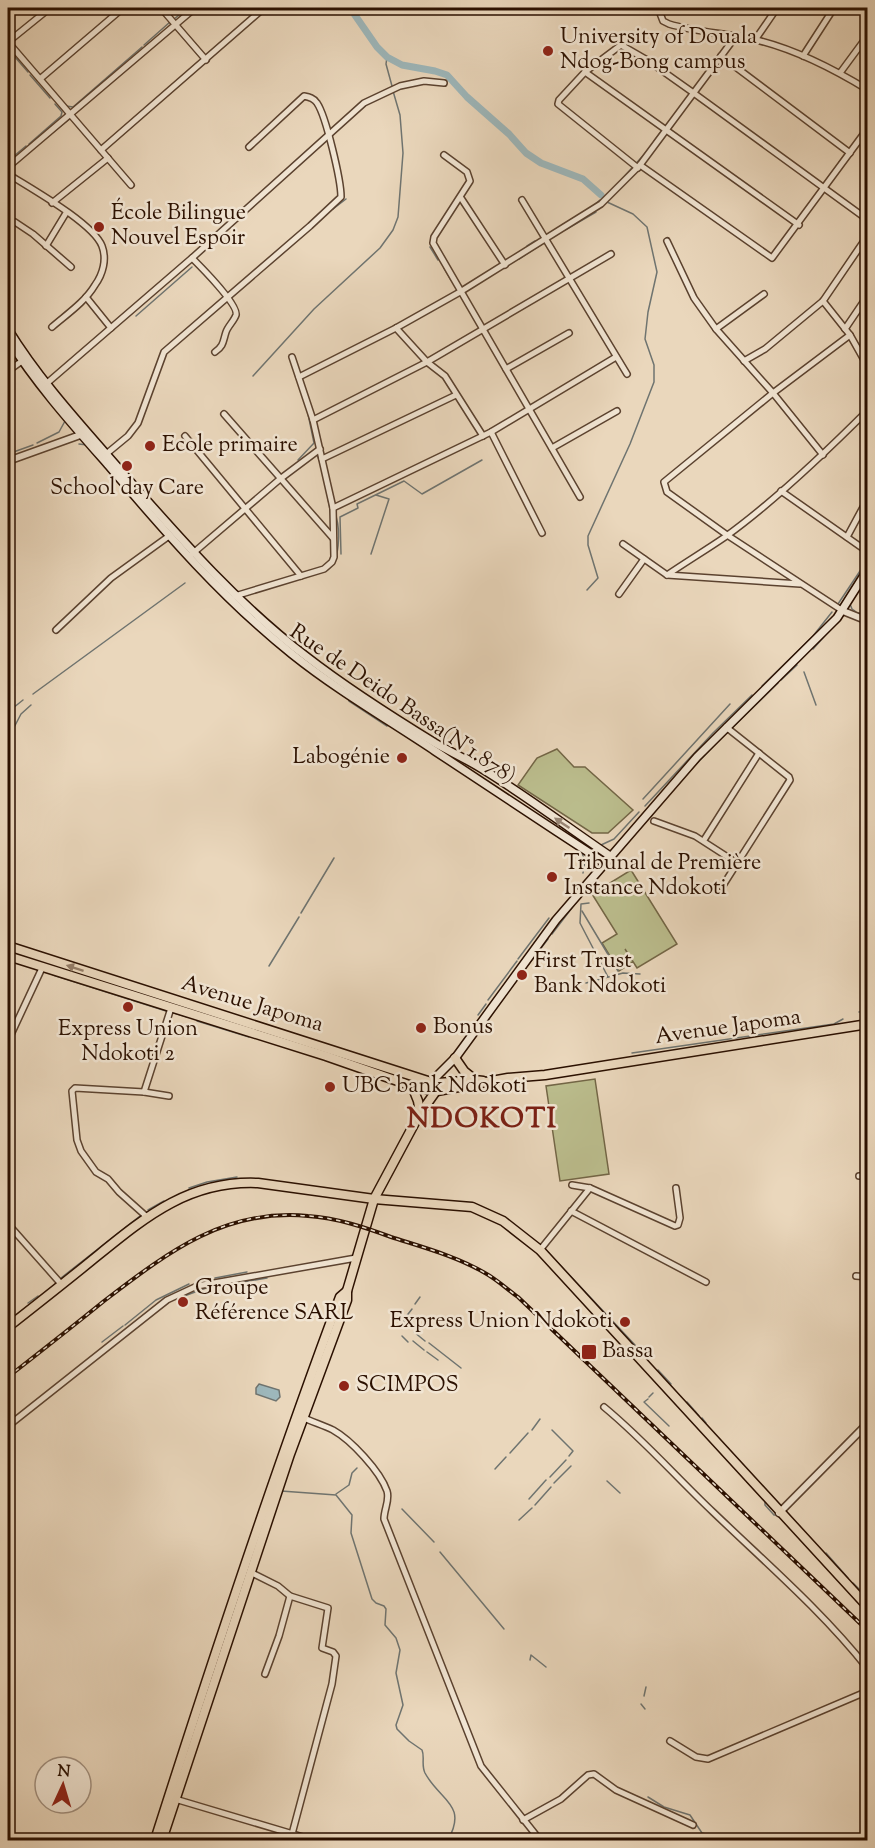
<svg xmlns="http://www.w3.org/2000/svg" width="875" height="1848" viewBox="0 0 875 1848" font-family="'Sorts Mill Goudy',serif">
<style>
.green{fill:#bbbd8d;stroke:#736646;stroke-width:1.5}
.water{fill:#9db7bb;stroke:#6f7470;stroke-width:1.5}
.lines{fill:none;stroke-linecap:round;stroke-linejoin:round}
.stream{stroke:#6f7470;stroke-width:1.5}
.canal{stroke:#9db7bb;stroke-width:7}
.minor-casing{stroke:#5b422f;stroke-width:8}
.tertiary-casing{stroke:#5b422f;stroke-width:9}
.secondary-casing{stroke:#2b1000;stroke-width:10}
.primary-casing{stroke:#2b1000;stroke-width:11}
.minor{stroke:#f1e5d3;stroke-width:5}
.tertiary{stroke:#f1e5d3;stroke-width:6}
.secondary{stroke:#f1e5d3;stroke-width:7}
.primary{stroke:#ead7bc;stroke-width:8}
.rail-casing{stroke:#2b1000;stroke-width:4}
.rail{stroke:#f1e5d3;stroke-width:1.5;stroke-dasharray:4.5;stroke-linecap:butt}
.oneway{fill:#988574}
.oneway2{fill:#947d67}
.poi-dot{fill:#8f2418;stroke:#f1e5d3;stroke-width:2}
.labels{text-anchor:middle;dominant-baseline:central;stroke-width:5;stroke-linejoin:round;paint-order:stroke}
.poi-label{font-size:22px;fill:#2b1000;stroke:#f1e5d3;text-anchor:start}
.street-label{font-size:22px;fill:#2b1000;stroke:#f1e5d3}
.district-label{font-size:28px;font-weight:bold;letter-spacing:1.5px;fill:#7a1f14;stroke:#f1e5d3}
</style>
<rect width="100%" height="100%" fill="#ead7bc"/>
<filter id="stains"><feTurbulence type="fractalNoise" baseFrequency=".00333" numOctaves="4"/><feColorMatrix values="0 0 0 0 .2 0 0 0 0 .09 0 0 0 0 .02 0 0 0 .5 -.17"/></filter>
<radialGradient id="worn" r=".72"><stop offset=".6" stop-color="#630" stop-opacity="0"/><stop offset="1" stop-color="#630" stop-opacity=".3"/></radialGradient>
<g class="green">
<polygon points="557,749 574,767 585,767 633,810 608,833 592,833 518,785 537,758"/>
<polygon points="631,870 677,944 637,968 625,949 633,962 619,971 602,943 617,934 592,894"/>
<polygon points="595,1079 609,1174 560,1181 546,1086"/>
</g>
<polygon class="water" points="259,1384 279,1390 280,1397 276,1401 256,1394 256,1388"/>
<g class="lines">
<g class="stream">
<polyline points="174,19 188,8"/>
<polyline points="144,45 170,22"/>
<polyline points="8,49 28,72"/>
<polyline points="387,57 386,64 392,86"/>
<polyline points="30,75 50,98"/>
<polyline points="710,76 715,69"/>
<polyline points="698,100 718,114"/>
<polyline points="66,106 73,107 142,47"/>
<polyline points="74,114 114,80"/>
<polyline points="46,138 71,118"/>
<polyline points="654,141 660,133"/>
<polyline points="29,144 61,116 62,112 55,104"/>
<polyline points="8,161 26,146"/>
<polyline points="839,162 846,153"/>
<polyline points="621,180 650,148"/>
<polyline points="824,183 836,167"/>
<polyline points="593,206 600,200"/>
<polyline points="333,209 346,199"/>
<polyline points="562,225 574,218"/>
<polyline points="565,230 596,212"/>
<polyline points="527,246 535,241"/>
<polyline points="430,247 438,260"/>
<polyline points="519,259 542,244"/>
<polyline points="444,268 451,280"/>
<polyline points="136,316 192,267"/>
<polyline points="253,376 314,309 380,248 393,230 398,217 403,153 400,115 393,91"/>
<polyline points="37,443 59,432 65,421"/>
<polyline points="79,444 87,445"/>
<polyline points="8,454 33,445"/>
<polyline points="317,455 320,462"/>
<polyline points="298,460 314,443 307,409"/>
<polyline points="328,499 331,514"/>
<polyline points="341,554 340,517 358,508 357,504 404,481 422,494 482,460"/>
<polyline points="371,554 389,499 376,495"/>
<path d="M326 571C341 562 340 530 336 516"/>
<polyline points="587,590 598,578 588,545 588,536 630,444 654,382 654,365 645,339 648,312 657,272 647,227 633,214 607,202"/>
<polyline points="838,604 868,559"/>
<polyline points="850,604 852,609 855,611"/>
<polyline points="855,612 868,616"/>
<polyline points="813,649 831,629"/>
<polyline points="804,672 816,705"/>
<polyline points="781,680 797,665"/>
<polyline points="762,686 813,636 832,612"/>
<polyline points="33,694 185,583"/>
<polyline points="348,698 349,701 387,726 390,724"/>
<polyline points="8,712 23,700"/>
<polyline points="732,728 778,683"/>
<polyline points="9,737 21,714 31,705"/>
<polyline points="682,779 728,731"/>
<polyline points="643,799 730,704"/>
<polyline points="645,806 713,733 752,695"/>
<polyline points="601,845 614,839 639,812"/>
<polyline points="580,849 585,860 583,873"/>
<polyline points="589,903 581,904 580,923 608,977"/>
<polyline points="582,911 618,971"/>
<polyline points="301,913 334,858"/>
<polyline points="552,934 584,892"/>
<polyline points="518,959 549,918"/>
<polyline points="269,966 299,917"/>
<polyline points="521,974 548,939"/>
<polyline points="53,975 166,1011"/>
<polyline points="586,983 623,973 640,974"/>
<polyline points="488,1000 517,961"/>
<polyline points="171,1012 187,1017"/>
<polyline points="859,1012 868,1011"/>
<polyline points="478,1015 486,1004"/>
<polyline points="197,1021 249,1037"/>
<polyline points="487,1022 498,1005"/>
<polyline points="632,1053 834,1024 843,1019"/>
<polyline points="189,1188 207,1182 237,1177"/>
<polyline points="148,1210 164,1201"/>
<polyline points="545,1249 635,1345"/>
<polyline points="61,1278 140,1216"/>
<polyline points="215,1278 247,1272"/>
<polyline points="176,1299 206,1288 267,1278"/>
<polyline points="28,1303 38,1296"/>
<polyline points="415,1304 420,1297"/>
<polyline points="125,1325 156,1300 189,1284"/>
<polyline points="403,1325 405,1318 412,1309"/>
<polyline points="414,1332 425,1341"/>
<polyline points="402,1336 408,1342"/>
<polyline points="413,1341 424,1350"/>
<polyline points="102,1342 123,1326"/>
<polyline points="429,1343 461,1368"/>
<polyline points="427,1352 438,1360"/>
<polyline points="658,1370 671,1384"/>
<polyline points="649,1397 653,1393"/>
<polyline points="648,1399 644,1402 669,1426"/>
<polyline points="687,1402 694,1410"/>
<polyline points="695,1411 699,1416"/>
<polyline points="702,1418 706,1423"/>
<polyline points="532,1430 540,1419"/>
<polyline points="552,1430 573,1451 569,1456"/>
<polyline points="510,1453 528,1433"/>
<polyline points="495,1469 506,1457"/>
<polyline points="550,1477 566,1460"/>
<polyline points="607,1481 620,1493"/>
<polyline points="747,1482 765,1501 765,1505 774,1515 777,1515"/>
<polyline points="554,1483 571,1466"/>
<path d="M281 1491 336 1495 352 1515 351 1533 372 1599 376 1603 384 1606 386 1609 385 1625 396 1638 400 1650 396 1673 403 1705 396 1725 397 1729 409 1741 422 1750C425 1757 421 1765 425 1773 440 1801 468 1804 448 1840"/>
<polyline points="336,1494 349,1485 352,1473 357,1468"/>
<polyline points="529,1499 546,1480"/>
<polyline points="535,1505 551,1487"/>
<polyline points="402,1509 434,1542"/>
<polyline points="519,1520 532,1508"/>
<polyline points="440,1552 504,1629"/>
<polyline points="826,1553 848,1578"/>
<polyline points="853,1583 868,1598"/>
<polyline points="530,1660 531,1655 546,1667"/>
<polyline points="644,1696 646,1687"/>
<polyline points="641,1704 645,1709"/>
<polyline points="648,1797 664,1807 690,1815 702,1833 706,1834"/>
<polyline points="163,1801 167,1789"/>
<polyline points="150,1840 151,1837"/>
</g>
<polyline class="canal" points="350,8 377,47 387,57 402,65 435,71 447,75 467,97 509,134 526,153 541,163 583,179 601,195"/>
<defs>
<g id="minor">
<polyline points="50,8 8,42 131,185"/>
<polyline points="161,8 206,60"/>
<path d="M658 8 663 21 669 24C695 32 725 33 752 39 793 48 832 68 868 90"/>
<polyline points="755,40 777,8"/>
<polyline points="721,56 850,153"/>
<polyline points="803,56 834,8"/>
<polyline points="585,72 799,225"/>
<polyline points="840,73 868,35"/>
<polyline points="40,79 123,8"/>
<polyline points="101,150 264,8"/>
<polyline points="444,155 467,172 470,181 434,237 433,243 580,497"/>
<polyline points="640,165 772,258 868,128"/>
<polyline points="8,167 195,8"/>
<polyline points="638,168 558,104 559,100 585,72 621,45 647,60 695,94 868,220"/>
<path d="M8 174C30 188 93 223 102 246 107 259 103 274 95 285 85 302 67 314 52 327"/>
<polyline points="461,198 505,265"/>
<polyline points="522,200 627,374"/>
<polyline points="52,203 108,158"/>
<polyline points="15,222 33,234 71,267"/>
<polyline points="667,241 694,298 716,329 773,393 664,482 667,492 727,535 843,611"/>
<polyline points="46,246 66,213"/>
<path d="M192 258C200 266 239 305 236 315 234 321 228 326 226 332 223 341 224 346 215 352"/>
<polyline points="86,297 111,328"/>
<polyline points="823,301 850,335 868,367"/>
<polyline points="396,328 427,362 445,376 483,436"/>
<polyline points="716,329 764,294"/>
<polyline points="845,329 868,295"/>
<polyline points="744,361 765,349 823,301 868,235"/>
<polyline points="506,369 569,333"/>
<polyline points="8,371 22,361"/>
<polyline points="299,377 396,328 460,292 601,204 640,165 736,36"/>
<polyline points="46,384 192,258 364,103 400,86 424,81 444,83"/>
<polyline points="224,414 333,538"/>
<polyline points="313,420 427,362 611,254"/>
<polyline points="491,432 542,533"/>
<polyline points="185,436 301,576"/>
<polyline points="552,448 617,411"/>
<path d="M105 455 128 436 138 423 164 352 310 226 341 197C341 180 326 116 317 103 314 98 309 97 304 96L249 147"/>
<polyline points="823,455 773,393 850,335"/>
<polyline points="322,459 456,395"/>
<polyline points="781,491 868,552"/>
<polyline points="333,508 491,432 616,357"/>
<polyline points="847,537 868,498"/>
<polyline points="623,544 667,575 800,584"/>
<polyline points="192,554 280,479 320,449"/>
<path d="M667 575C686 562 706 550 725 537 775 501 824 454 868 410"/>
<polyline points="619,594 644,559"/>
<polyline points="235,596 324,569 332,562 334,557 333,508 313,420 292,357"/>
<polyline points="56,630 111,578 169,536"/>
<polyline points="654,821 695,836 737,863"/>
<polyline points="704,840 759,753"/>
<polyline points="722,887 790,780 789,777 726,727"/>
<polyline points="8,1041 43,966"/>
<polyline points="144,1092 171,1008"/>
<polyline points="859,1176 868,1176"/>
<polyline points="572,1185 590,1188 675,1226 678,1225 680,1218 676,1188"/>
<polyline points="571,1211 706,1282"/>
<polyline points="147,1217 119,1192 108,1179 96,1172 81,1151 77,1140 72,1091 75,1088 144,1092 169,1096"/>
<polyline points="8,1224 62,1285"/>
<polyline points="540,1250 590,1188"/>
<polyline points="856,1276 868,1277"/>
<path d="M604 1407C643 1439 676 1477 713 1512 766 1563 822 1611 868 1669"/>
<path d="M302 1417C312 1422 323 1425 333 1430 351 1440 380 1471 387 1491 390 1500 384 1509 384 1519L481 1766 540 1840"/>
<polyline points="8,1426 167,1300 197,1286 356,1258"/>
<polyline points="250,1572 278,1586 290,1596 328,1608 322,1648 333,1652 336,1656 332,1684 292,1834"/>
<polyline points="265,1674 279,1636 290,1596"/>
<polyline points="670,1741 696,1757 708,1759 868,1691"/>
<polyline points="175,1799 313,1840"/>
<polyline points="523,1820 561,1799 588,1775 594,1774 616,1790 693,1825"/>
</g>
<g id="tertiary">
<polyline points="8,461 83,434"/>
<polyline points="843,611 868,621"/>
<polyline points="779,1513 868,1423"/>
</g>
<g id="secondary">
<path d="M8 329C40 381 81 425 121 471 179 537 236 603 307 657 347 688 391 716 435 743 449 751 464 758 479 767 524 794 567 827 610 856"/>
<path d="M8 339C37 385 73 425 109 466 166 533 223 599 292 654 337 690 387 719 435 751 491 788 548 826 605 863"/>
<polyline points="431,1082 456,1057 556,920 697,757 837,618 868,569"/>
</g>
<g id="primary">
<path d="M8 946 431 1082C449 1085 466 1078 483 1081"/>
<polyline points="8,956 326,1056 412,1086 437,1091 508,1078 545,1075 868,1024"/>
<polyline points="455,1058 464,1071 474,1079"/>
<polyline points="412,1086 418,1101 420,1112"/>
<path d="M8 1327C36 1305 64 1283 91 1261 143 1219 187 1180 258 1183L374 1199 472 1207 503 1221 540 1250 868 1607"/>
<path d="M155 1840C213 1658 273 1476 340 1297L347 1291"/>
<polyline points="162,1840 290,1454 347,1300 347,1291 374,1199 419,1115 441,1084"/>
</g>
</defs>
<use href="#minor" class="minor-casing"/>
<use href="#tertiary" class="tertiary-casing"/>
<use href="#secondary" class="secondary-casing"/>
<use href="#primary" class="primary-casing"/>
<use href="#minor" class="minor"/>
<use href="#tertiary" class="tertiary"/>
<use href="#secondary" class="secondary"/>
<use href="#primary" class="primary"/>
<defs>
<path id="rail" d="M8 1377C40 1352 72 1327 104 1301 167 1253 224 1208 308 1216 337 1218 364 1227 391 1237 422 1247 456 1256 485 1273 496 1279 507 1289 518 1297L868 1631"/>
</defs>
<use href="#rail" class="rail-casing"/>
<use href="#rail" class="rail"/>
</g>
<defs><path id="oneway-solid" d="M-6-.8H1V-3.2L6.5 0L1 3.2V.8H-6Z" transform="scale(1.5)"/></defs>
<use class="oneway" href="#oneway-solid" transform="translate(562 823) rotate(-146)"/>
<use class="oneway2" href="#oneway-solid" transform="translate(75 968) rotate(-162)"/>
<g class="poi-dot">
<circle cx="548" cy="51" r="6"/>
<circle cx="99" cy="227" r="6"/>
<circle cx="150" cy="446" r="6"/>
<circle cx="127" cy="466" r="6"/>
<circle cx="402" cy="758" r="6"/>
<circle cx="552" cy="877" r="6"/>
<circle cx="522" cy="975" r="6"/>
<circle cx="128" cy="1007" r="6"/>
<circle cx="421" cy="1028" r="6"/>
<circle cx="330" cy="1087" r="6"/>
<circle cx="183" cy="1302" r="6"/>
<circle cx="625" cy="1322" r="6"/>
<rect x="581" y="1344" width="16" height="16" rx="3"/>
<circle cx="344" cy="1386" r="6"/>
</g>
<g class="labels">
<g class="poi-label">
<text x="560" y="38">University of Douala<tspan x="560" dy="25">Ndog-Bong campus</tspan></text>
<text x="111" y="214">École Bilingue<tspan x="111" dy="25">Nouvel Espoir</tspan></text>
<text x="162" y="446">Ecole primaire</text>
<text x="127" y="489" text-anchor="middle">School day Care</text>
<text x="390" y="758" text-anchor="end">Labogénie</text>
<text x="564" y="864">Tribunal de Première<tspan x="564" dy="25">Instance Ndokoti</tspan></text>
<text x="534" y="962">First Trust<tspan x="534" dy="25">Bank Ndokoti</tspan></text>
<text x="433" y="1028">Bonus</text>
<text x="128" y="1030" text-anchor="middle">Express Union<tspan x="128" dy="25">Ndokoti 2</tspan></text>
<text x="342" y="1087">UBC bank Ndokoti</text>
<text x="195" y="1289">Groupe<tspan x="195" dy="25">Référence SARL</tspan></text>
<text x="613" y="1322" text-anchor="end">Express Union Ndokoti</text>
<text x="602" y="1352">Bassa</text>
<text x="356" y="1386">SCIMPOS</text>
</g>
<g class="street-label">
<text transform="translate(402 705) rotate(34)">Rue de Deido Bassa(N°1.878)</text>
<text transform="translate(252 1005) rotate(17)">Avenue Japoma</text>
<text transform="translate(728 1028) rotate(-8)">Avenue Japoma</text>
</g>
<g class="district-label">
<text x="482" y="1120">NDOKOTI</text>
</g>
</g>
<rect width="875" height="1848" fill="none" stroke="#ead7bc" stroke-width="30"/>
<rect x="9" y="9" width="857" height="1830" fill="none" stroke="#2b1000" stroke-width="3"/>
<rect x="15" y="15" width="845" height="1818" fill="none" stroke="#2b1000" stroke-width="1.5"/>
<g transform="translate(63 1785) rotate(4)"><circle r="28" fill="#f1e5d3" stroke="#a2907f" stroke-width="1.5"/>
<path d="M0-4.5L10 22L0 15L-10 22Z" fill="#8f2418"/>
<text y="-9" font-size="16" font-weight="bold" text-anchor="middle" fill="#2b1000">N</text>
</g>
<rect width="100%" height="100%" filter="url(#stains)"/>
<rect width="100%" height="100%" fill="url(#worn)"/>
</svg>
